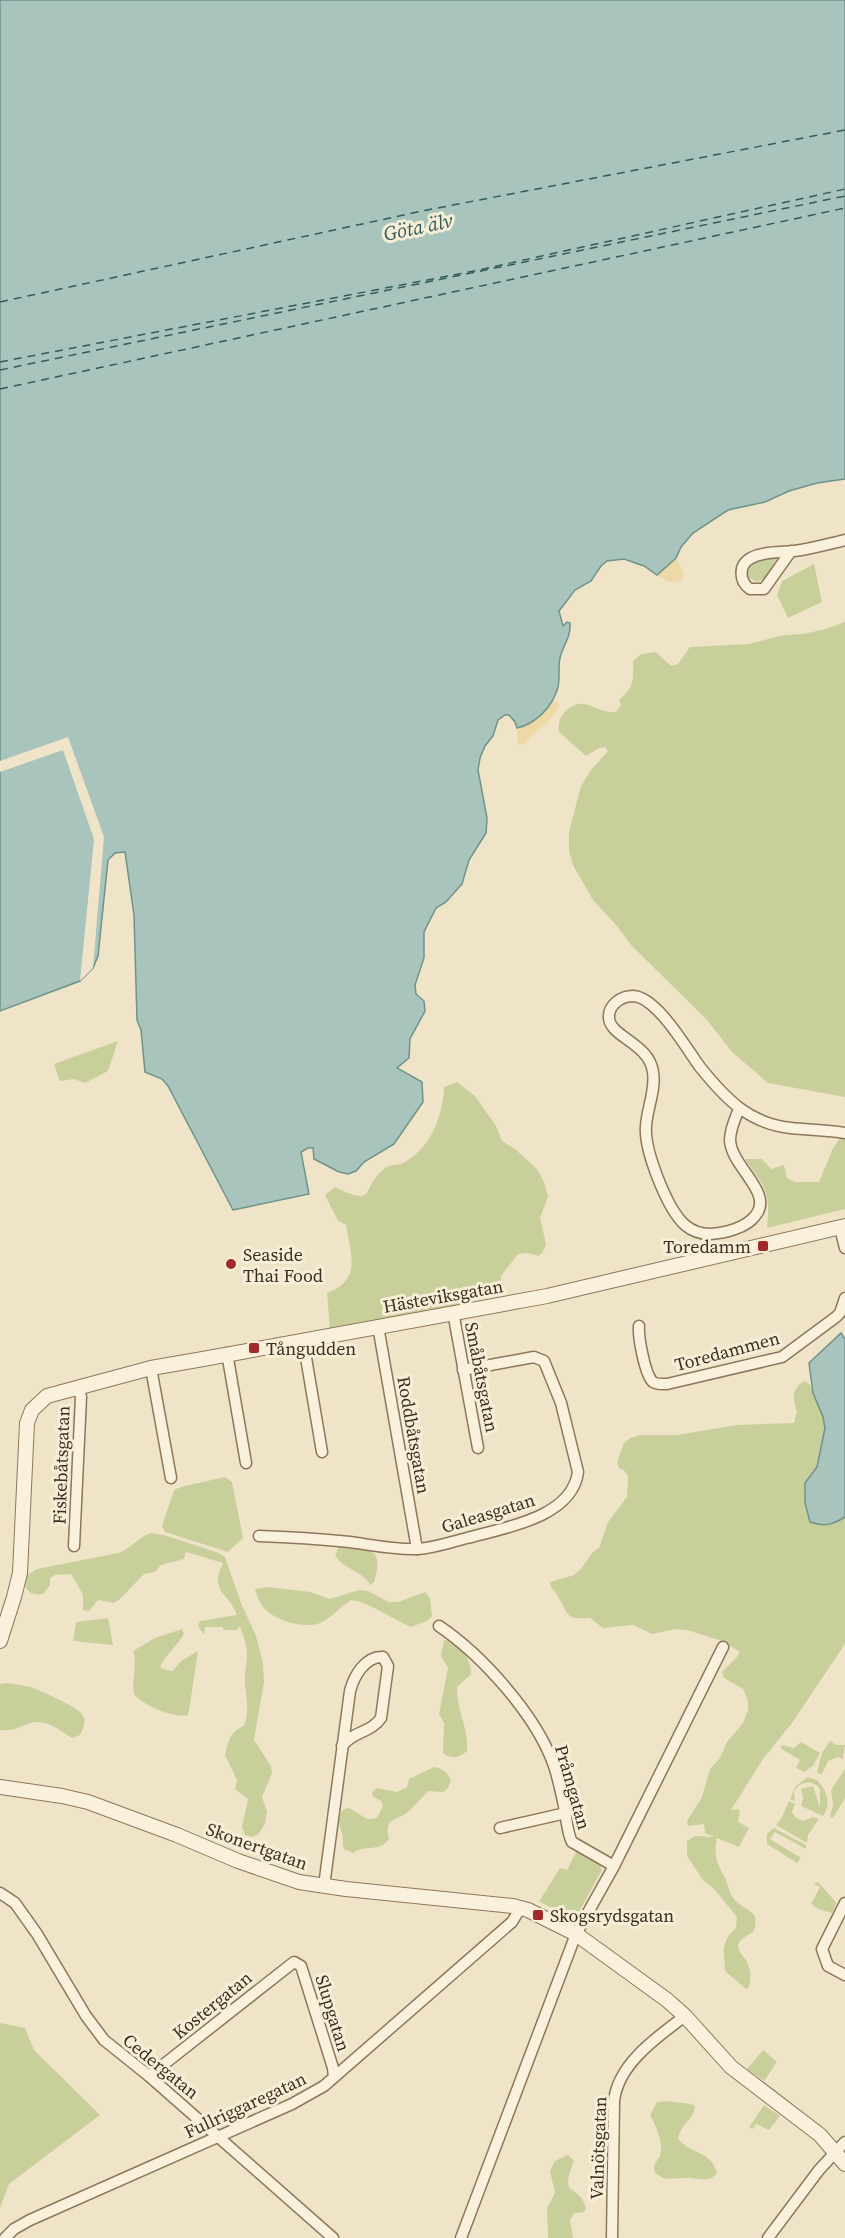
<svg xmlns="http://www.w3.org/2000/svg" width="845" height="2238" viewBox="0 0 845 2238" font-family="'Source Serif 4',serif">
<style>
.green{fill:#c9cf9b}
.sand{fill:#ecd9a5}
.water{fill:#a9c4bc;stroke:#6f938a;stroke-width:1.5}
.pier{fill:#f0e4c8}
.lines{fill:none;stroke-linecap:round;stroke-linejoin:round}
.ferry{stroke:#2f5d5a;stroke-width:1.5;stroke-dasharray:8 6;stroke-linecap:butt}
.minor-casing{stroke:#8d765c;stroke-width:13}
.tertiary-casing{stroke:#8d765c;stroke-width:16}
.minor{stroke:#faf1dc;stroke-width:10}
.tertiary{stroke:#faf1dc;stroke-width:14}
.poi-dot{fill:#9e2a2b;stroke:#f7eed8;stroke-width:2}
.labels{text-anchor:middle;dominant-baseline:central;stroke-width:6;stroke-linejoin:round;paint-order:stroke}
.poi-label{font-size:18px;fill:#3d2e20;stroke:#f7eed8;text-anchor:start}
.street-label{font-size:18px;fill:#3d2e20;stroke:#f7eed8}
.water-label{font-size:20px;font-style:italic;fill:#2f5d5a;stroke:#f7eed8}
</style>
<rect width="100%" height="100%" fill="#f0e4c8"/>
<g class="green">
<polygon points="779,555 764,579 757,582 748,577 747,567 752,561"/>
<polygon points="814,564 822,602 788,618 777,595 782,581"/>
<path d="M845 622V1097L768 1083 732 1052 707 1020 632 946 617 926 593 900 573 865 569 851V832L581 786 591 770 608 751 605 747 599 748 586 756 559 732C558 725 559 719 563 714 583 691 594 714 616 712L621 705 619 700C635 687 633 680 633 661L641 654 656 652 671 666 678 664 690 647 748 644 785 635 803 634 826 629Z"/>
<polygon points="118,1041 108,1071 85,1083 74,1079 60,1081 54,1064"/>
<path d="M457 1082 475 1096 496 1126 502 1141 515 1149 537 1169 544 1182 548 1197 540 1218 546 1244 543 1252 539 1256 527 1253 518 1254 501 1276V1291L467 1298V1307L330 1330 327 1293C362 1280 351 1255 346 1225L338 1221 325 1195 335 1187C378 1208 360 1188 384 1169 391 1163 399 1166 405 1162 431 1147 443 1116 444 1087Z"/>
<path d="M841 1137 845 1138V1209L767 1228C771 1192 765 1187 745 1159H762L771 1169 784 1165 787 1178 796 1182H819L833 1148Z"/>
<path d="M805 1381 810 1385 816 1398 823 1417 825 1428 817 1467 805 1483V1503L810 1522 833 1524 845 1517V1644L792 1723 763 1759 731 1810 738 1809 740 1811 738 1822 749 1828 739 1847 717 1838C713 1855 717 1863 725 1878 729 1887 729 1895 737 1902 743 1908 752 1910 755 1917 756 1922 755 1927 754 1931 750 1934 744 1937 741 1940 733 1949 744 1955 747 1962 751 1970 751 1980 749 1987L746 1989 725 1971C724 1950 720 1943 736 1928L737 1917 714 1889 703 1880 687 1856V1841L695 1836 714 1837 705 1833 704 1824 688 1826 687 1821 702 1797 710 1769 720 1758 727 1742 743 1723 748 1710V1701L743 1689 724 1678 722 1672 737 1657 740 1652 722 1641 687 1630 676 1629 652 1634 633 1625 603 1628 590 1618C564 1620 569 1614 557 1595 553 1589 551 1589 550 1582L574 1575 580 1570 593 1552 599 1548 608 1522 627 1497 628 1477 624 1470 619 1468 617 1462 624 1443 630 1438 641 1435H677L737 1425 794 1423 797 1411C792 1399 792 1387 805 1381Z"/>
<polygon points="225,1477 232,1482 243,1538 228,1552 165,1532 162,1526 174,1490 181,1487"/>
<path d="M151 1533 164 1535 219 1553 225 1557 241 1603 256 1636 263 1663 264 1682 254 1740 271 1766 272 1773 262 1797 267 1812 265 1823 259 1834 252 1837 245 1835 242 1827 248 1799 235 1789 237 1780 225 1755C228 1742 230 1731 244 1726 250 1710 246 1699 245 1683 244 1674 247 1664 247 1654 247 1645 243 1635 240 1626L237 1630H223V1627H205L204 1635 198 1626 200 1621 237 1615C228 1591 209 1593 223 1563L186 1552 184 1559 161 1565 155 1572 144 1574 120 1599 114 1603 98 1600 89 1611 83 1610V1595L71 1574 55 1575 50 1578V1585L43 1594C30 1597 21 1588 27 1575L37 1569 118 1553C131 1549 138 1537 151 1533Z"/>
<path d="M339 1547C369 1549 385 1546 374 1582L370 1585C362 1570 344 1570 335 1555Z"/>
<path d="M268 1587 310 1592 330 1599 359 1590 368 1591 389 1602H398L425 1592 430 1598 432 1616 427 1621 411 1627C394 1620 367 1601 351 1600 340 1607 332 1618 320 1623 306 1629 277 1621 266 1610 260 1605 257 1596 255 1589Z"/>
<polygon points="108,1618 113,1645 73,1641 76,1622"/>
<path d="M182 1629 184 1634C177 1646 166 1654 160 1667L166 1670 173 1671 181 1661 198 1651 189 1711 188 1715C175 1719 142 1705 134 1694 131 1679 138 1665 133 1651L155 1638Z"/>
<path d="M444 1640C460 1641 471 1659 471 1674L457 1687C456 1709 469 1728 467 1751 459 1758 451 1760 443 1753L444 1723 439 1714 448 1668 441 1656Z"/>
<path d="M7 1683C15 1684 23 1685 30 1687 38 1689 78 1708 81 1713 87 1720 84 1728 80 1735L72 1738C59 1730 44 1717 28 1724 17 1728 12 1731 0 1730V1684Z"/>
<polygon points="830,1741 836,1745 845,1745 843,1759 838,1757 828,1761 822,1774 819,1774 817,1772 822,1753"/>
<polygon points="801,1742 820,1753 813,1766 804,1772 796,1768 800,1760 780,1748 782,1745 794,1748"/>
<path d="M434 1767C442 1768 447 1772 451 1780L448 1788 443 1792 428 1791C422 1798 415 1805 408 1812 396 1822 384 1816 389 1839 380 1853 364 1844 353 1853L344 1849C342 1843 343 1839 342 1833 339 1823 336 1819 344 1809L349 1808 367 1819 377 1818 383 1806 381 1801 373 1797 372 1792 377 1788 397 1792 407 1787 409 1779Z"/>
<polygon points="845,1769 845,1798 833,1818 830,1817 833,1805 831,1790"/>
<path d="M808 1777 817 1780C827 1791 832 1803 823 1816L801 1806 803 1798 801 1789 813 1786 820 1808V1789C813 1779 799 1781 794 1792L795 1801 790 1799 796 1786Z"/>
<polygon points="789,1801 795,1804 792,1812 796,1818 803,1821 813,1817 819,1819 808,1835 807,1843 776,1825 782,1817"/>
<polygon points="774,1828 806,1845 806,1849 775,1832 770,1839 801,1858 797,1863 767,1844 767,1834"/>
<polygon points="577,1850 599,1863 602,1870 576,1917 572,1920 568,1920 560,1912 540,1902 540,1900 560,1868 567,1870"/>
<polygon points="818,1882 835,1901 836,1904 832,1913 818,1909 811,1904 820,1887 814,1884"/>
<polygon points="0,2023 25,2028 34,2050 100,2115 9,2184 0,2208"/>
<polygon points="763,2050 777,2062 764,2081 747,2069"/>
<path d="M666 2101 691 2104 695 2106C694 2120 681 2123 678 2139 690 2154 711 2150 717 2173 710 2182 702 2179 692 2178 683 2177 671 2180 663 2178 659 2176 654 2173 654 2169 653 2164 658 2160 660 2156 664 2142 656 2127 650 2115L657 2102Z"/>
<polygon points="764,2105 780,2116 769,2130 756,2124 753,2129 749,2127"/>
<path d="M568 2155 574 2161C558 2200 579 2182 586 2208L584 2212 574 2213 570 2221 573 2238H548L547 2208 555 2193 550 2171 555 2161Z"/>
</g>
<g class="sand">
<path d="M676 558 684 573 683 579C672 585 668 582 657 575Z"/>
<path d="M551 699 560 704C554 721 535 730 525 744L518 745 517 728C535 724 541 714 551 699Z"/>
</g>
<g class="water">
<path d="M0 0H845V479L817 483 789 491 765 502 728 510 693 533 681 547 676 558 657 575 644 566 624 559 607 561 601 566 591 581 575 590 559 611 563 626 567 622 570 623C571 638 563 645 560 658 558 667 560 678 558 687 553 706 536 724 517 728L515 722 509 715H505L498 720 493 736 485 746 480 758 478 770 487 818 486 833 469 860 462 884 446 902 436 908 424 932V958L415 985 416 994 424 1001 425 1011 410 1039 409 1058 397 1068 422 1082 423 1102 394 1144 364 1162 356 1171 348 1174 339 1172 314 1159 313 1148H308L301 1152 309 1194 233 1210 168 1086 162 1079 145 1072 141 1030 137 1020 134 915 125 852 115 853 108 860 98 956 93 968 80 981 0 1011Z"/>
<path d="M841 1333 845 1339V1517C832 1525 824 1527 810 1522L805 1503V1483L817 1467 825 1428 823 1417 813 1393 809 1363Z"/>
</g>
<polygon class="pier" points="68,737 104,837 93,968 80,981 94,839 63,750 0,772 0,761"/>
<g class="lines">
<g class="ferry">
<polyline points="0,302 427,210 845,130"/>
<polyline points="0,362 474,271 845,189"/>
<polyline points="0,370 845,196"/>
<polyline points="0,389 845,208"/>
</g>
<defs>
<g id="minor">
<path d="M791 551 764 589H750C739 581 738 565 751 558 764 551 780 553 794 551 811 549 828 544 845 540"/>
<path d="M739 1109C735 1119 730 1129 730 1140 731 1167 775 1193 755 1216 746 1228 725 1233 710 1234 701 1234 692 1231 685 1225 667 1209 644 1150 646 1126 647 1108 656 1090 653 1072 649 1043 610 1037 609 1018 608 1005 621 996 633 996 657 997 686 1048 700 1067 725 1098 749 1124 791 1128 809 1130 827 1130 845 1133"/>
<polyline points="840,1228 845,1248"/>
<polyline points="453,1312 478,1448"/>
<polyline points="378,1326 417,1549"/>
<path d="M639 1326C638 1337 645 1375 653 1382 658 1385 662 1384 667 1384L782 1357 836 1317 840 1313 845 1298"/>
<polyline points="303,1340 322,1452"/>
<polyline points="227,1353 246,1463"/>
<polyline points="151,1368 171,1478"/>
<path d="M259 1536C289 1537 320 1539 350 1542 372 1545 395 1550 418 1549 434 1548 451 1542 467 1538 503 1528 572 1518 578 1472L561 1403 544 1361 534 1357 463 1370"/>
<polyline points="74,1546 81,1397 78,1387"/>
<path d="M439 1626C482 1655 537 1716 554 1766 559 1781 562 1796 565 1811 567 1821 567 1832 572 1842L614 1866"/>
<polyline points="500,1828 566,1813"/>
<path d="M324 1886 350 1691C354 1676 365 1656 383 1657L388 1666 381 1718C371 1733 353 1731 342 1746"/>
<polyline points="0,1893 15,1903 37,1934 86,2016 104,2040 149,2076 333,2238"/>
<polyline points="845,1903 822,1949 828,1966 845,1975"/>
<polyline points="149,2076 294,1962 301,1966 333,2068 334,2077"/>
<polyline points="5,2238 14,2229 30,2220 292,2104 324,2086 512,1922 521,1907"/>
<polyline points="461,2238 576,1934 614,1866 723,1647"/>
<path d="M612 2238 614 2101C618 2064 657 2037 685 2016"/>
<polyline points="768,2238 819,2170 845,2142"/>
</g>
<g id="tertiary">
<polyline points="0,1641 14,1597 20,1573 27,1423 32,1410 47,1396 151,1368 203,1359 547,1296 845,1226"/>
<polyline points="0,1787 62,1796 88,1802 177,1835 238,1861 299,1882 346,1889 513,1906 528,1910 576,1934 667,2000 685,2016 731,2067 820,2135 845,2164"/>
</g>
</defs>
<use href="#minor" class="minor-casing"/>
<use href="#tertiary" class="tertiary-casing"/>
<use href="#minor" class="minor"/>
<use href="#tertiary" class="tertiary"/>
</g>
<g class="poi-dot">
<rect x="757" y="1240" width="12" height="12" rx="3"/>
<circle cx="231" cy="1264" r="6"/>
<rect x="248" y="1342" width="12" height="12" rx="3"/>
<rect x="532" y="1909" width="12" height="12" rx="3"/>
</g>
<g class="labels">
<g class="poi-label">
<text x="751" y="1246" text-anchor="end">Toredamm</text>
<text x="243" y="1254">Seaside<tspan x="243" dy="21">Thai Food</tspan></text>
<text x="266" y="1348">Tångudden</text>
<text x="550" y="1915">Skogsrydsgatan</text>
</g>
<g class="street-label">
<text transform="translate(443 1296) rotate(-10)">Hästeviksgatan</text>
<text transform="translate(727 1351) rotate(-15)">Toredammen</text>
<text transform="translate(482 1377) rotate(79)">Småbåtsgatan</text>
<text transform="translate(414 1435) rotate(80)">Roddbåtsgatan</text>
<text transform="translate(61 1465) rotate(-88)">Fiskebåtsgatan</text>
<text transform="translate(488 1513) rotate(-17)">Galeasgatan</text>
<text transform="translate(573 1787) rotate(74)">Pråmgatan</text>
<text transform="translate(257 1846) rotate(20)">Skonertgatan</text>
<text transform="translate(212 2005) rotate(-39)">Kostergatan</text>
<text transform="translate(333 2013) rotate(73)">Slupgatan</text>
<text transform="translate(161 2066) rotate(39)">Cedergatan</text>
<text transform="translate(245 2105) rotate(-25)">Fullriggaregatan</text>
<text transform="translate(598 2148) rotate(-88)">Valnötsgatan</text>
</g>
<g class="water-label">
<text transform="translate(418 227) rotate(-12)">Göta älv</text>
</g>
</g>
</svg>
